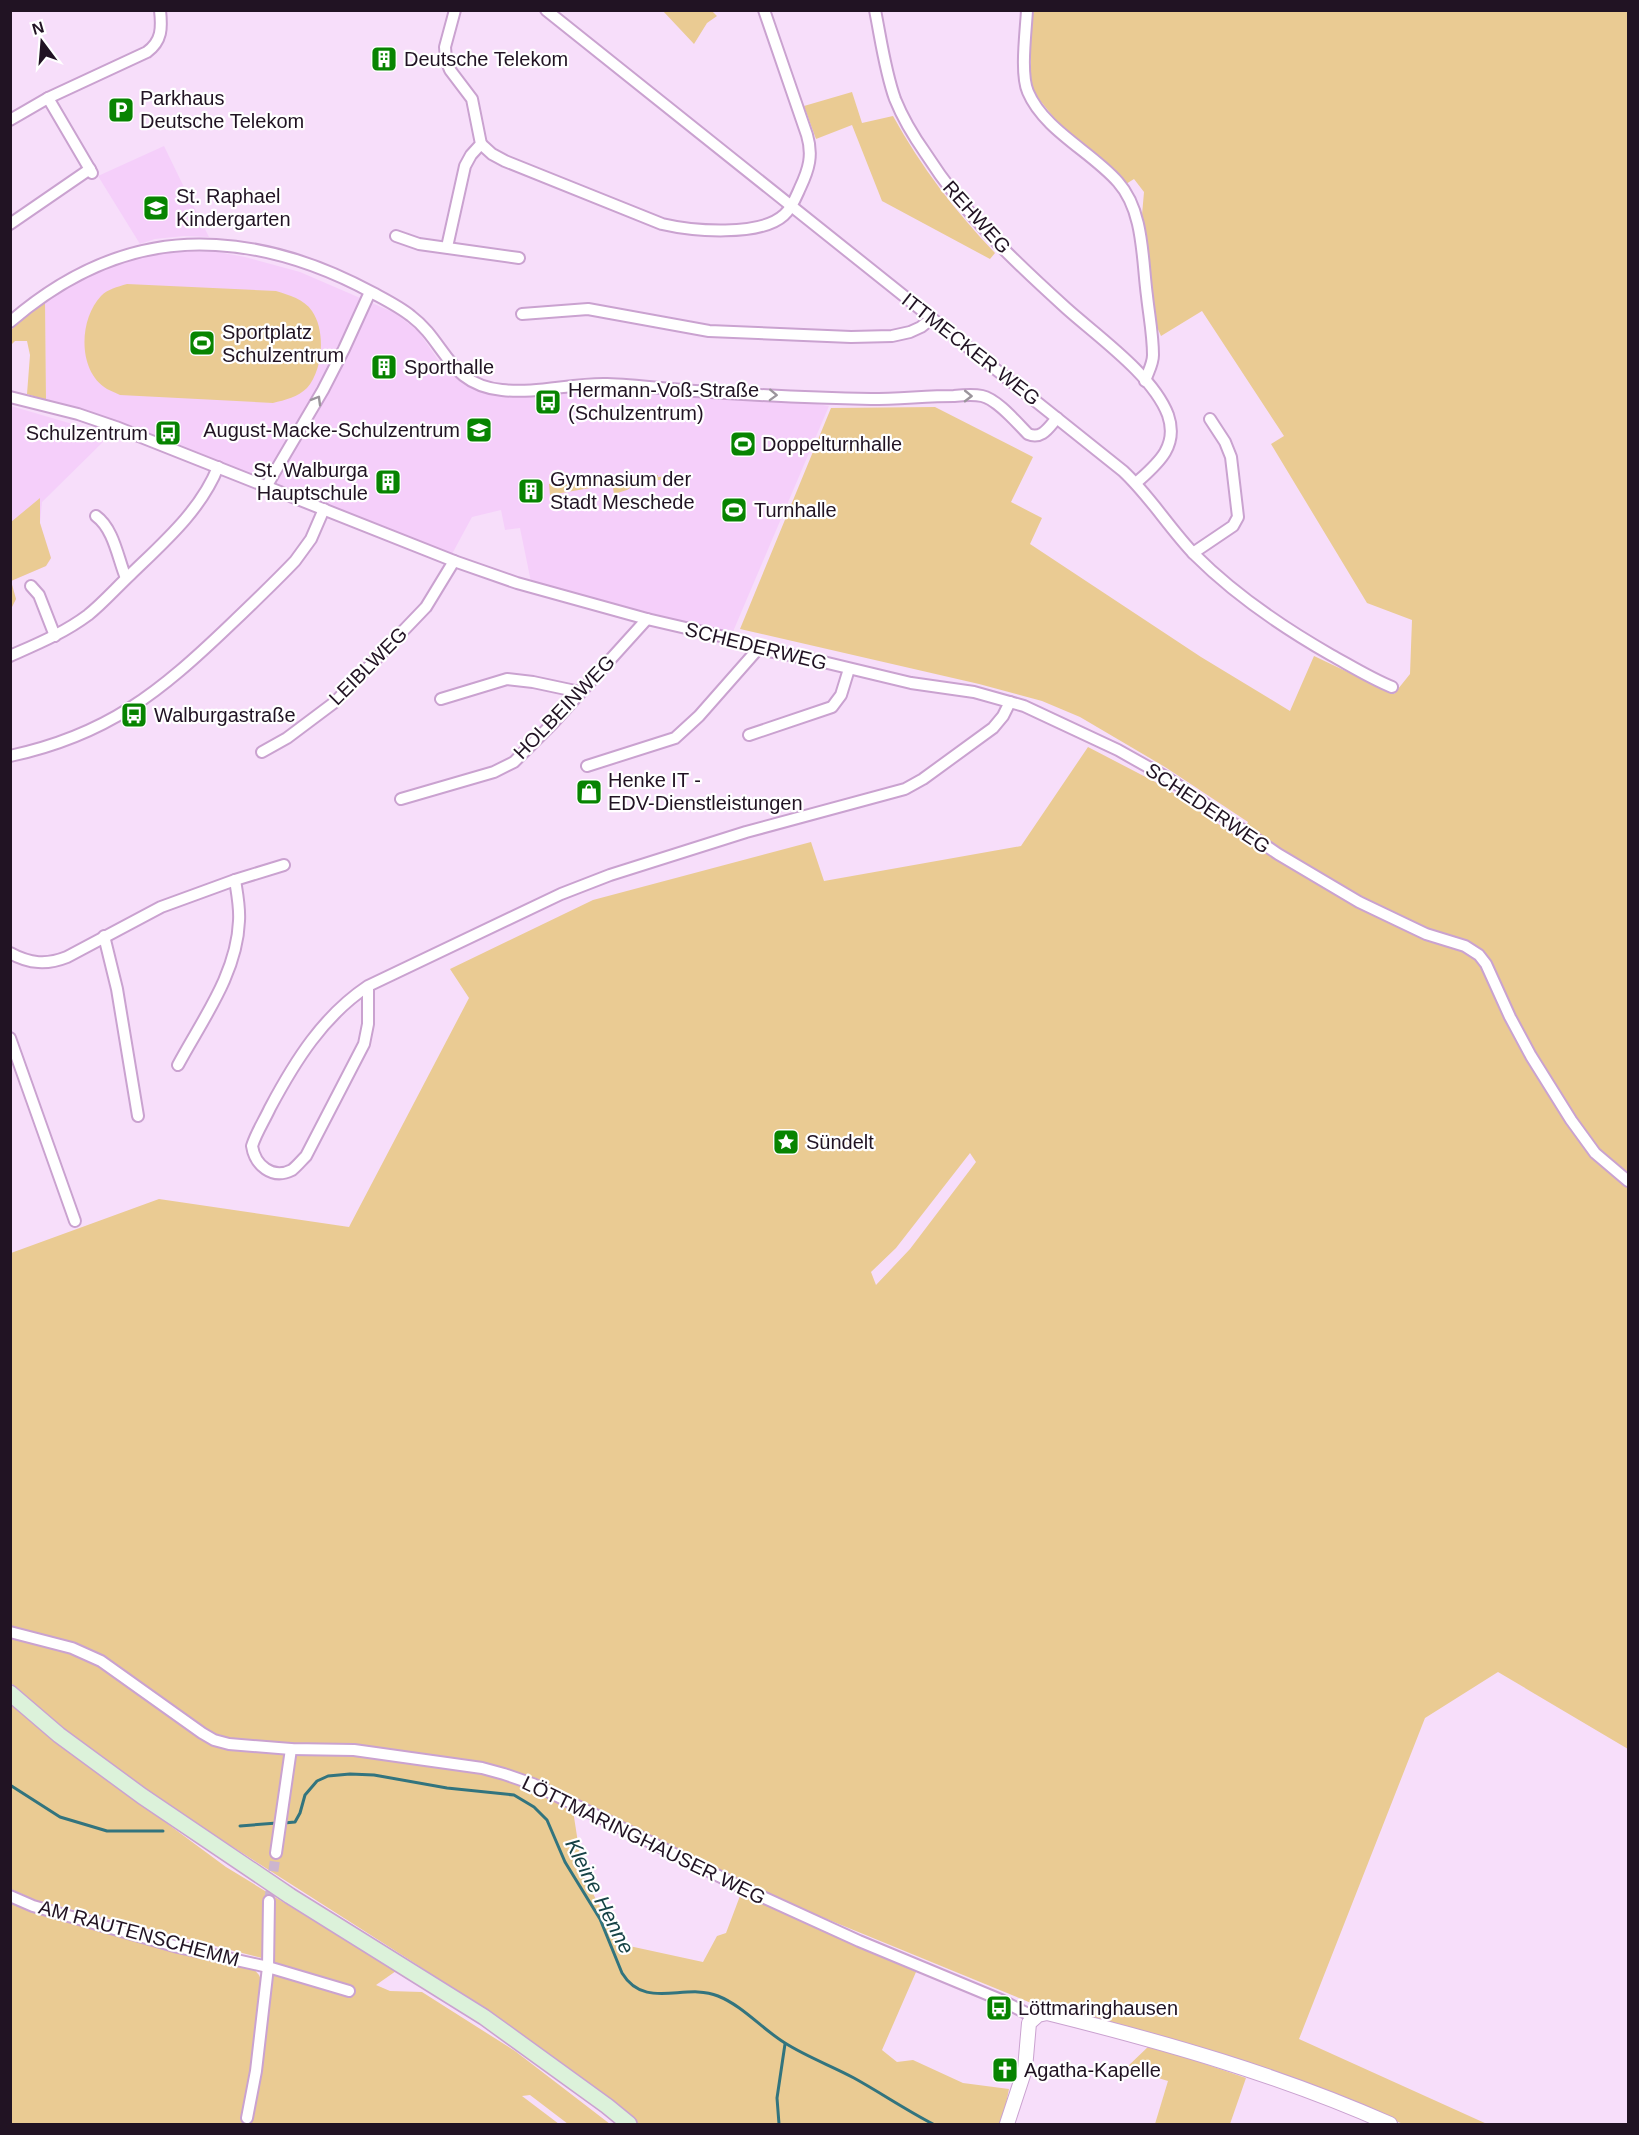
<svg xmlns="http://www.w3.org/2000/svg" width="1639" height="2135" viewBox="0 0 1639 2135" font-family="Helvetica,sans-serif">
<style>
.built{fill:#f5cffa}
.green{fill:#eacb93;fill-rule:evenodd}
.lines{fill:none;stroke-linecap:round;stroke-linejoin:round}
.stream{stroke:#32747e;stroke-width:3}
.minor-tunnel{stroke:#ccb5cf;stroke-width:10;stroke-dasharray:10 5;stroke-linecap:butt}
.minor-casing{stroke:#caa2d0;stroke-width:14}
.tertiary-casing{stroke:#caa2d0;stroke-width:16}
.secondary-casing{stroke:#caa2d0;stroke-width:18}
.minor{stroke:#fff;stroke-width:10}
.tertiary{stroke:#fff;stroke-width:14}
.secondary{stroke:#dcf2da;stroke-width:15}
.oneway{stroke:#9b959c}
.labels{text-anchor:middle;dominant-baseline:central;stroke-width:4.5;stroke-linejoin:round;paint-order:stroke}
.poi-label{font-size:20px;fill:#211323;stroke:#fff;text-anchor:start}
.street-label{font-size:20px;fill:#211323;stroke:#fff}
.water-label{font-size:21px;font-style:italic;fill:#164246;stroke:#fff}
</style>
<rect width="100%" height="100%" fill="#f7defa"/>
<g class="built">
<polygon points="164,146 180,179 209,237 184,236 155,239 140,244 98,176"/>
<polygon points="177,251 218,252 245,257 300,272 395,313 418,331 444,368 458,379 484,393 513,396 599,388 692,396 803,402 829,406 732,634 531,582 520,528 505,530 501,510 472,517 452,554 175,443 84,409 46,400 45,300 91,273 139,256"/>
<polygon points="11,406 110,435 42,502 40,523 51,558 46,566 11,581 16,599 11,609"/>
</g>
<g class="green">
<polygon points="663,11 712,11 717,16 707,23 694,44"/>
<path d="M1031 11H1628V1749L1498 1672 1425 1718 1299 2039 1487 2124H1403L1359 2105 1253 2065 1036 2005 683 1860 572 1804 583 1875 620 1944 703 1962 717 1936 726 1933 743 1888 916 1972 882 2050 897 2062 913 2060 963 2083 1009 2089 1002 2124H637L526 2039 416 1964 156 1798 70 1735 11 1683V1253L159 1199 349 1227 469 998 450 969 593 900 811 842 824 881 1021 846 1088 747 1163 786 1240 839 1248 822 1165 767 1080 717 1042 701 979 684 740 629 831 408 935 407 1033 457 1011 502 1042 518 1030 544 1201 657 1290 711 1314 656 1394 694 1410 674 1412 620 1367 603 1271 444 1284 436 1202 311 1161 336 1148 307 1142 215 1144 192 1134 179 1126 184 1105 161 1064 130 1038 98 1031 85ZM970 1153 976 1162 910 1249 876 1285 871 1272 896 1248Z"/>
<path d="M852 92 862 123 893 116C921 167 955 211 995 253L990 259 882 201 852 125 816 139 804 106Z"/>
<path d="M127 284 276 291C289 295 304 299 312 311 326 331 323 370 307 388 298 397 285 400 273 403L120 395C116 393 111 391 107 389 77 371 79 319 101 296 108 289 117 287 127 284Z"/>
<polygon points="45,300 46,400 27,394 30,355 27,341 15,341 11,345 12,329"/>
<polygon points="658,475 658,477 666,476 665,479 636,484 627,490 614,494 612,482"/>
<polygon points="603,476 604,484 596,485 596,487 550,495 549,484 563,482 569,485 572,481 577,480 580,483 586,479"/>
<polygon points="40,498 40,523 51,558 46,566 11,581 16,599 11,609 11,522"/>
<polygon points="11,1704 46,1734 226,1867 396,1971 376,1985 390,1991 422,1992 515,2051 610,2124 568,2124 530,2095 522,2096 559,2124 11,2124 11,1901 253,1968 259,1975 263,1985 256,2071 261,2074 274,1961 35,1900 11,1889"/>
<polygon points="1150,2045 1246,2078 1230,2124 1155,2124 1168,2081 1126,2068"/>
</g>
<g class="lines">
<g class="stream">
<polyline points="10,1785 60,1817 107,1831 163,1831"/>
<path d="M284 1823 295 1822 300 1813 305 1795 317 1781 328 1776 350 1774 374 1775 447 1788 514 1795 534 1807 547 1820 565 1862 600 1919 622 1973C645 2011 685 1982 718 1996 743 2006 762 2029 785 2043 807 2057 832 2066 854 2078 881 2093 906 2110 933 2124"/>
<polyline points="240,1826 277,1823"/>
<polyline points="779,2124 777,2098 785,2044"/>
</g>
<polyline class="minor-tunnel" points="269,1901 276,1853"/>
<defs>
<g id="minor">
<path d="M546 10 1123 471C1150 496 1169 528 1195 555 1235 595 1282 627 1331 655 1351 666 1370 678 1392 687"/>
<path d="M875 10C881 40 885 71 895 99 903 119 914 137 926 154 965 215 1013 260 1066 308 1097 336 1153 375 1168 415 1179 447 1157 464 1136 483"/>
<path d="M1027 10C1026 31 1020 74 1028 92 1044 130 1092 152 1118 182 1144 211 1142 259 1147 296 1149 315 1153 335 1153 355 1153 364 1148 372 1145 381"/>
<polyline points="48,98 92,173"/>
<path d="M10 120 48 98 147 52C162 41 162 28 160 10"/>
<path d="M481 144 492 154 505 161 662 224C692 231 760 237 784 215 792 208 796 197 800 188 809 169 813 155 807 135L764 10"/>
<polyline points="10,224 90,169"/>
<polyline points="396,236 419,244 519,258"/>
<polyline points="447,247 465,166 471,155 481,144 472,99 450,70 446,60 445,47 455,10"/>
<polyline points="522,314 588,309 709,331 851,337 892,336 910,332 921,327 931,319"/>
<path d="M10 322C69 271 138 240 216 245 272 248 325 267 373 293 386 300 400 307 411 316 446 342 448 385 502 390 537 394 572 383 607 384 636 385 666 389 695 391 754 395 813 398 871 399 899 399 927 396 954 396 963 395 973 394 982 396 997 399 1017 423 1028 434 1042 440 1049 427 1057 418"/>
<polyline points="10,397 78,414 116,427 454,561 517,583 647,619 729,638 758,649 815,660 911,683 974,692 1024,706 1118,750 1166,777 1278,854 1359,902 1426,934 1465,946 1479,955 1486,964 1510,1017 1531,1056 1571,1120 1595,1153 1628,1181"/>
<polyline points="266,487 323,390 344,349 370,292"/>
<path d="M96 516C114 529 118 559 126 578"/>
<polyline points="1193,553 1233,526 1238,517 1231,457 1225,442 1210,419"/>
<polyline points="31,586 39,595 55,636"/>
<path d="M10 656C37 644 64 633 88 615 103 603 117 587 131 574 164 542 201 510 218 467"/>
<polyline points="441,699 507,679 533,682 580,692"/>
<polyline points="749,735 832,707 841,695 849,669"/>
<polyline points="262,752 287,738 335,702 426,607 454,561"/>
<path d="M10 756C108 735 160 692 230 625 252 604 274 583 295 561L311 539 324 509"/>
<polyline points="587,766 675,738 699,716 758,649"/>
<polyline points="401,799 494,772 514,762 553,723 647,619"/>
<polyline points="104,936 117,989 138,1116"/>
<path d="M10 953C30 964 47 965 67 957L161 907 235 880 284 865"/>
<path d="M368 986V1024L364 1044 306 1156C301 1161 297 1166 292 1170 272 1180 255 1165 252 1146 256 1133 264 1121 270 1108 295 1061 323 1016 368 986L561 894 610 875 746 832 905 789 923 779 993 728 1003 716 1010 702"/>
<polyline points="10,1038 75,1221"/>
<path d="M178 1065C202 1020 237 974 239 921 240 907 237 893 235 880"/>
<polyline points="10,1632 72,1648 101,1661 202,1733 214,1740 229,1744 291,1749 354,1750 482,1768 504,1774 533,1784 743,1888 859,1941 1001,2000 1026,2013 1032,2019"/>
<polyline points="276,1853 291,1749"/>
<polyline points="10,1896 33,1906 178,1947 268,1967 269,1901"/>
<polyline points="247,2118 256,2071 268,1967 349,1991"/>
</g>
<path id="tertiary" d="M1007 2124 1025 2069 1029 2023 1038 2015 1047 2013C1164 2042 1280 2075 1390 2124"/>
<polyline id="secondary" points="10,1693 59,1735 142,1796 290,1896 484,2017 607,2106 629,2124"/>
</defs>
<use href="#minor" class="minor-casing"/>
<use href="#tertiary" class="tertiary-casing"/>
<use href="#secondary" class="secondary-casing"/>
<use href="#minor" class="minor"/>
<use href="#tertiary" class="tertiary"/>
<use href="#secondary" class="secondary"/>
</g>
<defs><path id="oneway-chevron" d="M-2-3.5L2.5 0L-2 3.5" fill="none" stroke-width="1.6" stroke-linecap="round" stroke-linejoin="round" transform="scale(1.5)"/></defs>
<g class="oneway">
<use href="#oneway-chevron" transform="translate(773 395) rotate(2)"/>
<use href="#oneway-chevron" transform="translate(968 396) rotate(1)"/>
<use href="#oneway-chevron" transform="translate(317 400) rotate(-60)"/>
</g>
<defs>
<symbol id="building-square" viewBox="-11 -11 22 22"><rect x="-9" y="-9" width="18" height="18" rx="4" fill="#078401" stroke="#fff"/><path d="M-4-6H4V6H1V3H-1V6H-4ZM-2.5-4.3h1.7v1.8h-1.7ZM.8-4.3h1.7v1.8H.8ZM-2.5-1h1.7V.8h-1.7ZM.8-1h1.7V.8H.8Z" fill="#fff"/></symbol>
<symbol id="parking-square" viewBox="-11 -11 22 22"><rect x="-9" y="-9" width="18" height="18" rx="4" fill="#078401" stroke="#fff"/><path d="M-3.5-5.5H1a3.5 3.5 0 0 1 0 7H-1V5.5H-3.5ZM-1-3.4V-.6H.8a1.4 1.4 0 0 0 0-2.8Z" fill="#fff"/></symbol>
<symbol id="school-square" viewBox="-11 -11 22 22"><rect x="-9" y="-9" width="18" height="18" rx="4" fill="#078401" stroke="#fff"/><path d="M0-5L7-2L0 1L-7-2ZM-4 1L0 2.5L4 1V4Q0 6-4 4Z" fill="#fff"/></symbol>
<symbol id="stadium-square" viewBox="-11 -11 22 22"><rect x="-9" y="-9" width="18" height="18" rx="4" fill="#078401" stroke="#fff"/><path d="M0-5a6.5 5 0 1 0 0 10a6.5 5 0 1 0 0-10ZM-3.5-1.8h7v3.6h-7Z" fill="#fff"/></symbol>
<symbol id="bus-square" viewBox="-11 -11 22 22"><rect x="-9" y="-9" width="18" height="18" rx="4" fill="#078401" stroke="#fff"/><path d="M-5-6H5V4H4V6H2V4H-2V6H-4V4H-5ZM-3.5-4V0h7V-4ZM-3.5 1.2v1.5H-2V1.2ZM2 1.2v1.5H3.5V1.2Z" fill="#fff"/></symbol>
<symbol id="shop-square" viewBox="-11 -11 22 22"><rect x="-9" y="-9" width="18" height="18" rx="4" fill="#078401" stroke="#fff"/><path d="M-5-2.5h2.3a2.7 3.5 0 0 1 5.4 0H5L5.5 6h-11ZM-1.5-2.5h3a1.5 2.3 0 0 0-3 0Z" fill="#fff"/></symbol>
<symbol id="sight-square" viewBox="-11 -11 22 22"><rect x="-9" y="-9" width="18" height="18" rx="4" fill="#078401" stroke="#fff"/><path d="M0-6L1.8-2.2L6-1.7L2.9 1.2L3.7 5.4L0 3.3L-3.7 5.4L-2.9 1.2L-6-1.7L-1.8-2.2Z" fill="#fff"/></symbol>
<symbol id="church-square" viewBox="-11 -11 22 22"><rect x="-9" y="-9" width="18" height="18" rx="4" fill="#078401" stroke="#fff"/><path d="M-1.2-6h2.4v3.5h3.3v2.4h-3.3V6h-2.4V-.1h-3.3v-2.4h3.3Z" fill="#fff"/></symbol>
</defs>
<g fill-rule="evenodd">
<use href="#building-square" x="369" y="44" width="30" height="30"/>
<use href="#parking-square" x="106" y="95" width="30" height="30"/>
<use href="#school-square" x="141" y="193" width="30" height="30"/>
<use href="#stadium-square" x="187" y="328" width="30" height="30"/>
<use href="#building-square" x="369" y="352" width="30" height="30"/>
<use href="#bus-square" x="533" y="387" width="30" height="30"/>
<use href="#school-square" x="464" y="415" width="30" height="30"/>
<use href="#bus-square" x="153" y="418" width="30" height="30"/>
<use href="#stadium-square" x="728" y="429" width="30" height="30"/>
<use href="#building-square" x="373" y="467" width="30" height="30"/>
<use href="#building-square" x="516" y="476" width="30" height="30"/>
<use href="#stadium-square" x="719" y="495" width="30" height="30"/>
<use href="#bus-square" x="119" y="700" width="30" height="30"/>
<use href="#shop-square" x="574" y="777" width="30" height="30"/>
<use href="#sight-square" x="771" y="1127" width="30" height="30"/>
<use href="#bus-square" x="984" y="1993" width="30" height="30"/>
<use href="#church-square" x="990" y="2055" width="30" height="30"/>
</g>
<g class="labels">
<g class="poi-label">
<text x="404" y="59">Deutsche Telekom</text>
<text x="140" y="98">Parkhaus<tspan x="140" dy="23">Deutsche Telekom</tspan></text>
<text x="176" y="196">St. Raphael<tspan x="176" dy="23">Kindergarten</tspan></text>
<text x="222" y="332">Sportplatz<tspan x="222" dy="23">Schulzentrum</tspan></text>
<text x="404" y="367">Sporthalle</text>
<text x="568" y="390">Hermann-Voß-Straße<tspan x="568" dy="23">(Schulzentrum)</tspan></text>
<text x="460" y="430" text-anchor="end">August-Macke-Schulzentrum</text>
<text x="148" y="433" text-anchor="end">Schulzentrum</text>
<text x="762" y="444">Doppelturnhalle</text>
<text x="368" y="470" text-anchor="end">St. Walburga<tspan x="368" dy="23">Hauptschule</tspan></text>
<text x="550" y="479">Gymnasium der<tspan x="550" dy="23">Stadt Meschede</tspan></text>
<text x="754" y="510">Turnhalle</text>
<text x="154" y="715">Walburgastraße</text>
<text x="608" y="780">Henke IT -<tspan x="608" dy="23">EDV-Dienstleistungen</tspan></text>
<text x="806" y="1142">Sündelt</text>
<text x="1018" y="2008">Löttmaringhausen</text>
<text x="1024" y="2070">Agatha-Kapelle</text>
</g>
<g class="street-label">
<text transform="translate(977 217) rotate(48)">REHWEG</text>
<text transform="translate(971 349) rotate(38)">ITTMECKER WEG</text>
<text transform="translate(756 646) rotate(14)">SCHEDERWEG</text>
<text transform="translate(368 666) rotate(-45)">LEIBLWEG</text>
<text transform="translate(564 707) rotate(-46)">HOLBEINWEG</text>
<text transform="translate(1208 808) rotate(34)">SCHEDERWEG</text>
<text transform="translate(644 1840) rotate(26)">LÖTTMARINGHAUSER WEG</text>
<text transform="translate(139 1933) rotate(15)">AM RAUTENSCHEMM</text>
</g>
<g class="water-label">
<text transform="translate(600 1896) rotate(63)">Kleine Henne</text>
</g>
</g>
<rect width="1639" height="2135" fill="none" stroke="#211323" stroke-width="24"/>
<g transform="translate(42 42) rotate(344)" stroke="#ffffff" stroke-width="4.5" paint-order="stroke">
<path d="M0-4.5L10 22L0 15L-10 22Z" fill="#211323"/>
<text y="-9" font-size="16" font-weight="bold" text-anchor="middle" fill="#211323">N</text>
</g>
</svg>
